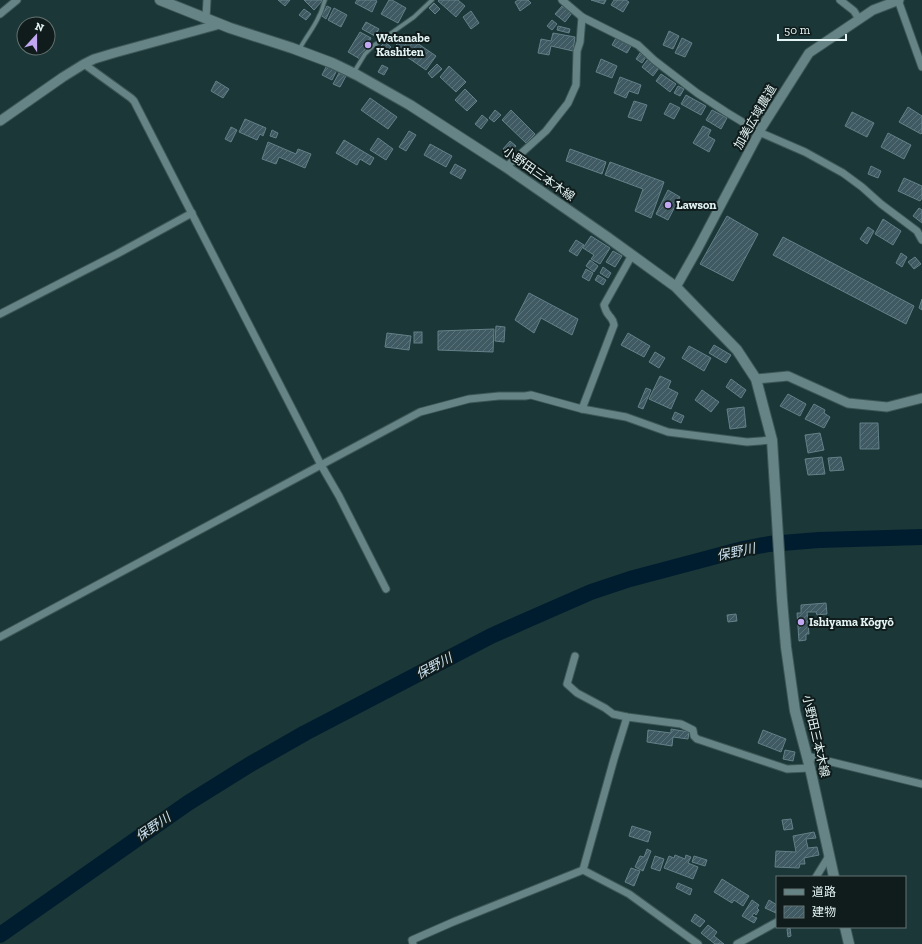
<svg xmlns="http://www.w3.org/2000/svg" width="922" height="944" viewBox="0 0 922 944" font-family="'Zilla Slab','Noto Sans JP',serif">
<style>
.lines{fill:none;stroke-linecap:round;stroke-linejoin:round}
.river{stroke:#001d2f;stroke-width:16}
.building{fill:url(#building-hatch);stroke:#648088}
.service-casing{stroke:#3d5656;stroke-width:5.5}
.minor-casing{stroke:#3d5656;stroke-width:9}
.tertiary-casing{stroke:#3d5656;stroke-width:11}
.secondary-casing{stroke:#3d5656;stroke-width:12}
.service{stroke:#668485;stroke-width:3.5}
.minor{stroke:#668485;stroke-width:7}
.tertiary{stroke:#668485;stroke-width:9}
.secondary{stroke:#668485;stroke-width:10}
.poi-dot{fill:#c2a7f2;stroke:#101c1c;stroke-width:1.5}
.labels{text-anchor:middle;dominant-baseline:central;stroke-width:4;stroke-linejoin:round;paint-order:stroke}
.poi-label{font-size:12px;font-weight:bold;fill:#e4f4f4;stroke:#101c1c;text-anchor:start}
.street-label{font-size:12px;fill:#e4f4f4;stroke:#101c1c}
.water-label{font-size:13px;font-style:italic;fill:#cae0ef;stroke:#101c1c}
</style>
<defs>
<pattern id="building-hatch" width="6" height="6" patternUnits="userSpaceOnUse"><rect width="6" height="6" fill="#3f5a62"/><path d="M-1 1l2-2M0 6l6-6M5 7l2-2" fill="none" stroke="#5b7279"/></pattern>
</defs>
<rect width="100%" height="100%" fill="#1b3738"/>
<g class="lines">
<polyline class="river" points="0,935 188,803 249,765 305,733 491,636 527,620 591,592 630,579 743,549 769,544 819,540 922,537"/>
</g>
<g class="building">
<polygon points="278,0 290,0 285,6"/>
<polygon points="304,0 321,0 322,1 314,10"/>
<polygon points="357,0 375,0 377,1 372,12 355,3"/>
<polygon points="389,0 392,0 406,8 398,23 381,14"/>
<polygon points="439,0 458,0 465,6 456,17 438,1"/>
<polygon points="518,0 528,0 531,3 520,11 515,2"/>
<polygon points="591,0 606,0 604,4"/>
<polygon points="614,0 626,0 629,2 623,12 611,5"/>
<polygon points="434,3 440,9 435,14 429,8"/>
<polygon points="327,6 331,8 326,19 322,16"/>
<polygon points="562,6 572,13 565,22 555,14"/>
<polygon points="334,8 347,15 341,27 328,20"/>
<polygon points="304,9 311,14 306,20 299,15"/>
<polygon points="471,11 479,23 471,29 463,17"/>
<polygon points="552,20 557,24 552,30 547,26"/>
<polygon points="366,22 379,29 375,36 362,29"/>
<polygon points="558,26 570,29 569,33 557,30"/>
<polygon points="669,31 679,36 673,49 663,45"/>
<polygon points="360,32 371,38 360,59 348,52"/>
<polygon points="553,33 575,37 573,51 551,46 549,55 538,53 541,39 551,41"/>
<polygon points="404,34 436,56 426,70 394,48"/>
<polygon points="616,38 631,46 627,53 612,45"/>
<polygon points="682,38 692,43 685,57 675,53"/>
<polygon points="385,42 391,47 380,57 375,52"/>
<polygon points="640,53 646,57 642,63 636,59"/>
<polygon points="601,59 617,66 612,78 596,72"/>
<polygon points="648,59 659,68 653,76 642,67"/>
<polygon points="437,64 442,69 432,78 428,73"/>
<polygon points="327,65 337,70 332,80 322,75"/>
<polygon points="382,65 388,68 384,75 378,72"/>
<polygon points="449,66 466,82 456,92 440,77"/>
<polygon points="339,73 346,76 340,87 333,84"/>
<polygon points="661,74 676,84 670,92 656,81"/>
<polygon points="620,77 641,85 638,94 629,91 626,98 614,93"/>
<polygon points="216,81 229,89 223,98 211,91"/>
<polygon points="678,86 684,89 680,96 674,93"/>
<polygon points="465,89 477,101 467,111 455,100"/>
<polygon points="686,95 706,106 701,115 681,104"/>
<polygon points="370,98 397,117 388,129 361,110"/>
<polygon points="634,101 647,105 641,121 628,117"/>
<polygon points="670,103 680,108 674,119 664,114"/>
<polygon points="908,107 922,116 922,133 921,134 899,122"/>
<polygon points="495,110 501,115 494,122 489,118"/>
<polygon points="511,110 535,134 526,143 502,120"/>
<polygon points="712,110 727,118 721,129 706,120"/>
<polygon points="852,112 874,123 867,137 845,126"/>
<polygon points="482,115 488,120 481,129 475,124"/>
<polygon points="245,119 266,128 263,136 260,134 257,140 239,132"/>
<polygon points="703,126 711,130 708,136 715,140 709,152 693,143"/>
<polygon points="231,127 237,130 231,142 225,139"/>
<polygon points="272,130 278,133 276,138 270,136"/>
<polygon points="409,131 416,135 406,151 399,147"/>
<polygon points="888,133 911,145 904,159 881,147"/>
<polygon points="378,138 393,149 386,160 370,150"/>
<polygon points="344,140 374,158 370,165 360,159 357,165 336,153"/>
<polygon points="510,141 516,146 509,154 503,149"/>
<polygon points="268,142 296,154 298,149 311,154 305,168 279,157 276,164 262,159"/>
<polygon points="430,144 452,156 446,167 424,155"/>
<polygon points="570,149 606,162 602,174 566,161"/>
<polygon points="610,162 664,182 651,218 635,211 643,189 605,175"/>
<polygon points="455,164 466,170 461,179 450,173"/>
<polygon points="871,166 881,171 878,178 868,174"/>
<polygon points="904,178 922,186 922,198 920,201 898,191"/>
<polygon points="668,190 680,197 668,220 656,214"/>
<polygon points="919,208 922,210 922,223 913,216"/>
<polygon points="727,216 758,234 733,281 700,264"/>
<polygon points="883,219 901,231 893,245 875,234"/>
<polygon points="868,227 874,231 867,244 860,239"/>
<polygon points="591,236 610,248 600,264 591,259 594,255 583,248"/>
<polygon points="783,237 914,306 906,324 773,255"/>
<polygon points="576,240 584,245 577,256 569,251"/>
<polygon points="613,251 622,256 615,267 606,262"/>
<polygon points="901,253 907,257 902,267 896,263"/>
<polygon points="915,257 921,264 914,269 908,262"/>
<polygon points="590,260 598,266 594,272 586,266"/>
<polygon points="603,267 611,273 608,278 600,273"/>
<polygon points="586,269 593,273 589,281 582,277"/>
<polygon points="598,275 606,280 603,285 595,280"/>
<polygon points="529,293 578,319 572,335 541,318 534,333 515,320"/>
<polygon points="922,299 922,310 919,308"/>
<polygon points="496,326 505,327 504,342 495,341"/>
<polygon points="494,329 493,352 438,350 438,331"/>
<rect x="414" y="332" width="8" height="11"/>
<polygon points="387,333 411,336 409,350 385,347"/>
<polygon points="628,333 650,346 644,357 621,345"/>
<polygon points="714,345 731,355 726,363 709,353"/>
<polygon points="689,346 711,358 704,371 682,358"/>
<polygon points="655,352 665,358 659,368 649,362"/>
<polygon points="660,376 671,381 668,388 678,393 671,409 649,399"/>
<polygon points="731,379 746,390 741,398 726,387"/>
<polygon points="646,388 651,390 643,409 638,407"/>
<polygon points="702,390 719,402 711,412 695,400"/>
<polygon points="788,394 806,404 800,416 780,406"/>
<polygon points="814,404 825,410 824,413 830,417 824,428 805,419"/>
<polygon points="744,407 746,427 730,429 727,409"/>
<polygon points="675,412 684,416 681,423 672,419"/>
<polygon points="860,423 878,423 879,449 860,449"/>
<polygon points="820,433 824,450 808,453 805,435"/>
<polygon points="822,457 825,474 808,475 805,459"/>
<polygon points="841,457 844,470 830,471 828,458"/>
<polygon points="826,603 827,614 817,615 816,612 807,612 809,634 806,634 806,640 799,641 797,613 801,613 801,605"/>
<polygon points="736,614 737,621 728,622 727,615"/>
<polygon points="671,729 689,732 688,739 673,737 672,746 647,742 648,730 671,733"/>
<polygon points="763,730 786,739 781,752 758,743"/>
<polygon points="785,750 795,752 793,761 783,759"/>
<polygon points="791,819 793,829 784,830 782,820"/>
<polygon points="632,826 651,832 648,842 629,836"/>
<polygon points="814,832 816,838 806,839 808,848 817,847 819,855 804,858 805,864 800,864 799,868 775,867 776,851 796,852 793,836"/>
<polygon points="647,849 651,851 643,871 635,867 640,856 644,857"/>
<polygon points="675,855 685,859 686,855 691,857 688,863 698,867 693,879 664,868 669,856 674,858"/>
<polygon points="655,856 664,859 660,871 651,868"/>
<polygon points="694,856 707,860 705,866 692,862"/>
<polygon points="631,868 640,871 634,886 625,882"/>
<polygon points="722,879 749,896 743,906 734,900 732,903 714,892"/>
<polygon points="678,883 692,889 690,895 676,888"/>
<polygon points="752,900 759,905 757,908 759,910 756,915 754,913 752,916 757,918 754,923 742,916"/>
<polygon points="769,900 777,905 776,913 765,908"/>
<polygon points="695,914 705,921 700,927 691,921"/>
<polygon points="708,925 717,932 714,936 724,944 715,944 701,933"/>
<polygon points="790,928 791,936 788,937 787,929"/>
</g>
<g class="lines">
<defs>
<g id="service">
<path d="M299 50C305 38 314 28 319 16 322 11 323 5 325 0"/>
<polyline points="354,72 365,54 373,46 414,17 432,0"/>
</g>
<g id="minor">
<polyline points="562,0 582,17 638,45 654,60 697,93 726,112 759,132 805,152 843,173 862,187 881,204 917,231 922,240"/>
<polyline points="840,0 854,11 859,19"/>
<polyline points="898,0 922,67"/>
<polyline points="0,14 17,0"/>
<polyline points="206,18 207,0"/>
<polyline points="84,64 131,98 134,101 321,465 339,496 386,589"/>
<polyline points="506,167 546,131 568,103 576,85 577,51 580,42 582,17"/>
<polyline points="0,314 117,254 192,213"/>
<path d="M582 409 614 325C613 318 611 319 608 314 606 312 605 308 604 305L632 255"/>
<polyline points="0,637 321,465 420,412 469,399 499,396 525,396 531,395 582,409 626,417 668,432 747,442 772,440"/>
<polyline points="575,656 567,684 577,693 605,708 613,714 627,717 681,724 693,730 694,736 697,739 787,769 810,768"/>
<polyline points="807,756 922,784"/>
<polyline points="583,870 614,759 627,717"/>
<polyline points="583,870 629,894 698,944"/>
<polyline points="816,877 829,856"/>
<polyline points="413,944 412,940 453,922 583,870"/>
<polyline points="737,944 777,922"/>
</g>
<g id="tertiary">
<polyline points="0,121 63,77 84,64 94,59 114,53 220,24"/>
<polyline points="676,287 697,250 762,127 809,53 873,10 899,0"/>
<polyline points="756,379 788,376 848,403 887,407 922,398"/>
</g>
<g id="secondary">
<polyline points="160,0 230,28 292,48 332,63 357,75 410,105 506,167 607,237 676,287 737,350 756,379 772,440 782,600 786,647 795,711 810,768 834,877"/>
<polyline points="845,927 849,944"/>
</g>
</defs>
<use href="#service" class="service-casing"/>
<use href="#minor" class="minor-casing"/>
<use href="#tertiary" class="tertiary-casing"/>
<use href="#secondary" class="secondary-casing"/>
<use href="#service" class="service"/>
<use href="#minor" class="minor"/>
<use href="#tertiary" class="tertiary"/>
<use href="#secondary" class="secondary"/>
</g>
<g class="poi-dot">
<circle cx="368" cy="45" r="4"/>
<circle cx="668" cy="205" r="4"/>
<circle cx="801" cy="622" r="4"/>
</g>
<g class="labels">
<g class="poi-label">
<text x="376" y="38">Watanabe<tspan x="376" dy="14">Kashiten</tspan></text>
<text x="676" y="205">Lawson</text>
<text x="809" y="622">Ishiyama Kōgyō</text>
</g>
<g class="street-label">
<text transform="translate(755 117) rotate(-60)">加美広域農道</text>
<text transform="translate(539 174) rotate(35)">小野田三本木線</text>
<text transform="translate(816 736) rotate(77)">小野田三本木線</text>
</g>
<g class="water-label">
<text transform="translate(736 552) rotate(-12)">保野川</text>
<text transform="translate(434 666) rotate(-28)">保野川</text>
<text transform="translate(153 827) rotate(-35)">保野川</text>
</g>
</g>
<rect x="776" y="876" width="130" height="52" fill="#101c1c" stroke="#657272"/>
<rect x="784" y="889" width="20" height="6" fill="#668485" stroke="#657272"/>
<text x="812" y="896" font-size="12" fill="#e4f4f4">道路</text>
<rect x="784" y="906" width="20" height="12" fill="url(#building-hatch)" stroke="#657272"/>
<text x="812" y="916" font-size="12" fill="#e4f4f4">建物</text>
<g transform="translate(36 36) rotate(21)"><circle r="19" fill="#101c1c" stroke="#657272"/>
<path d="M0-3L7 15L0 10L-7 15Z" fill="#c2a7f2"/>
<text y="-6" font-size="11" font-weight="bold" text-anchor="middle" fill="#e4f4f4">N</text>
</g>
<path d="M778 34v6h68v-6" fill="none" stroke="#e4f4f4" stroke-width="2"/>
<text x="784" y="34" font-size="12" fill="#e4f4f4" stroke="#101c1c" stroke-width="3" paint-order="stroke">50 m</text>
</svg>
